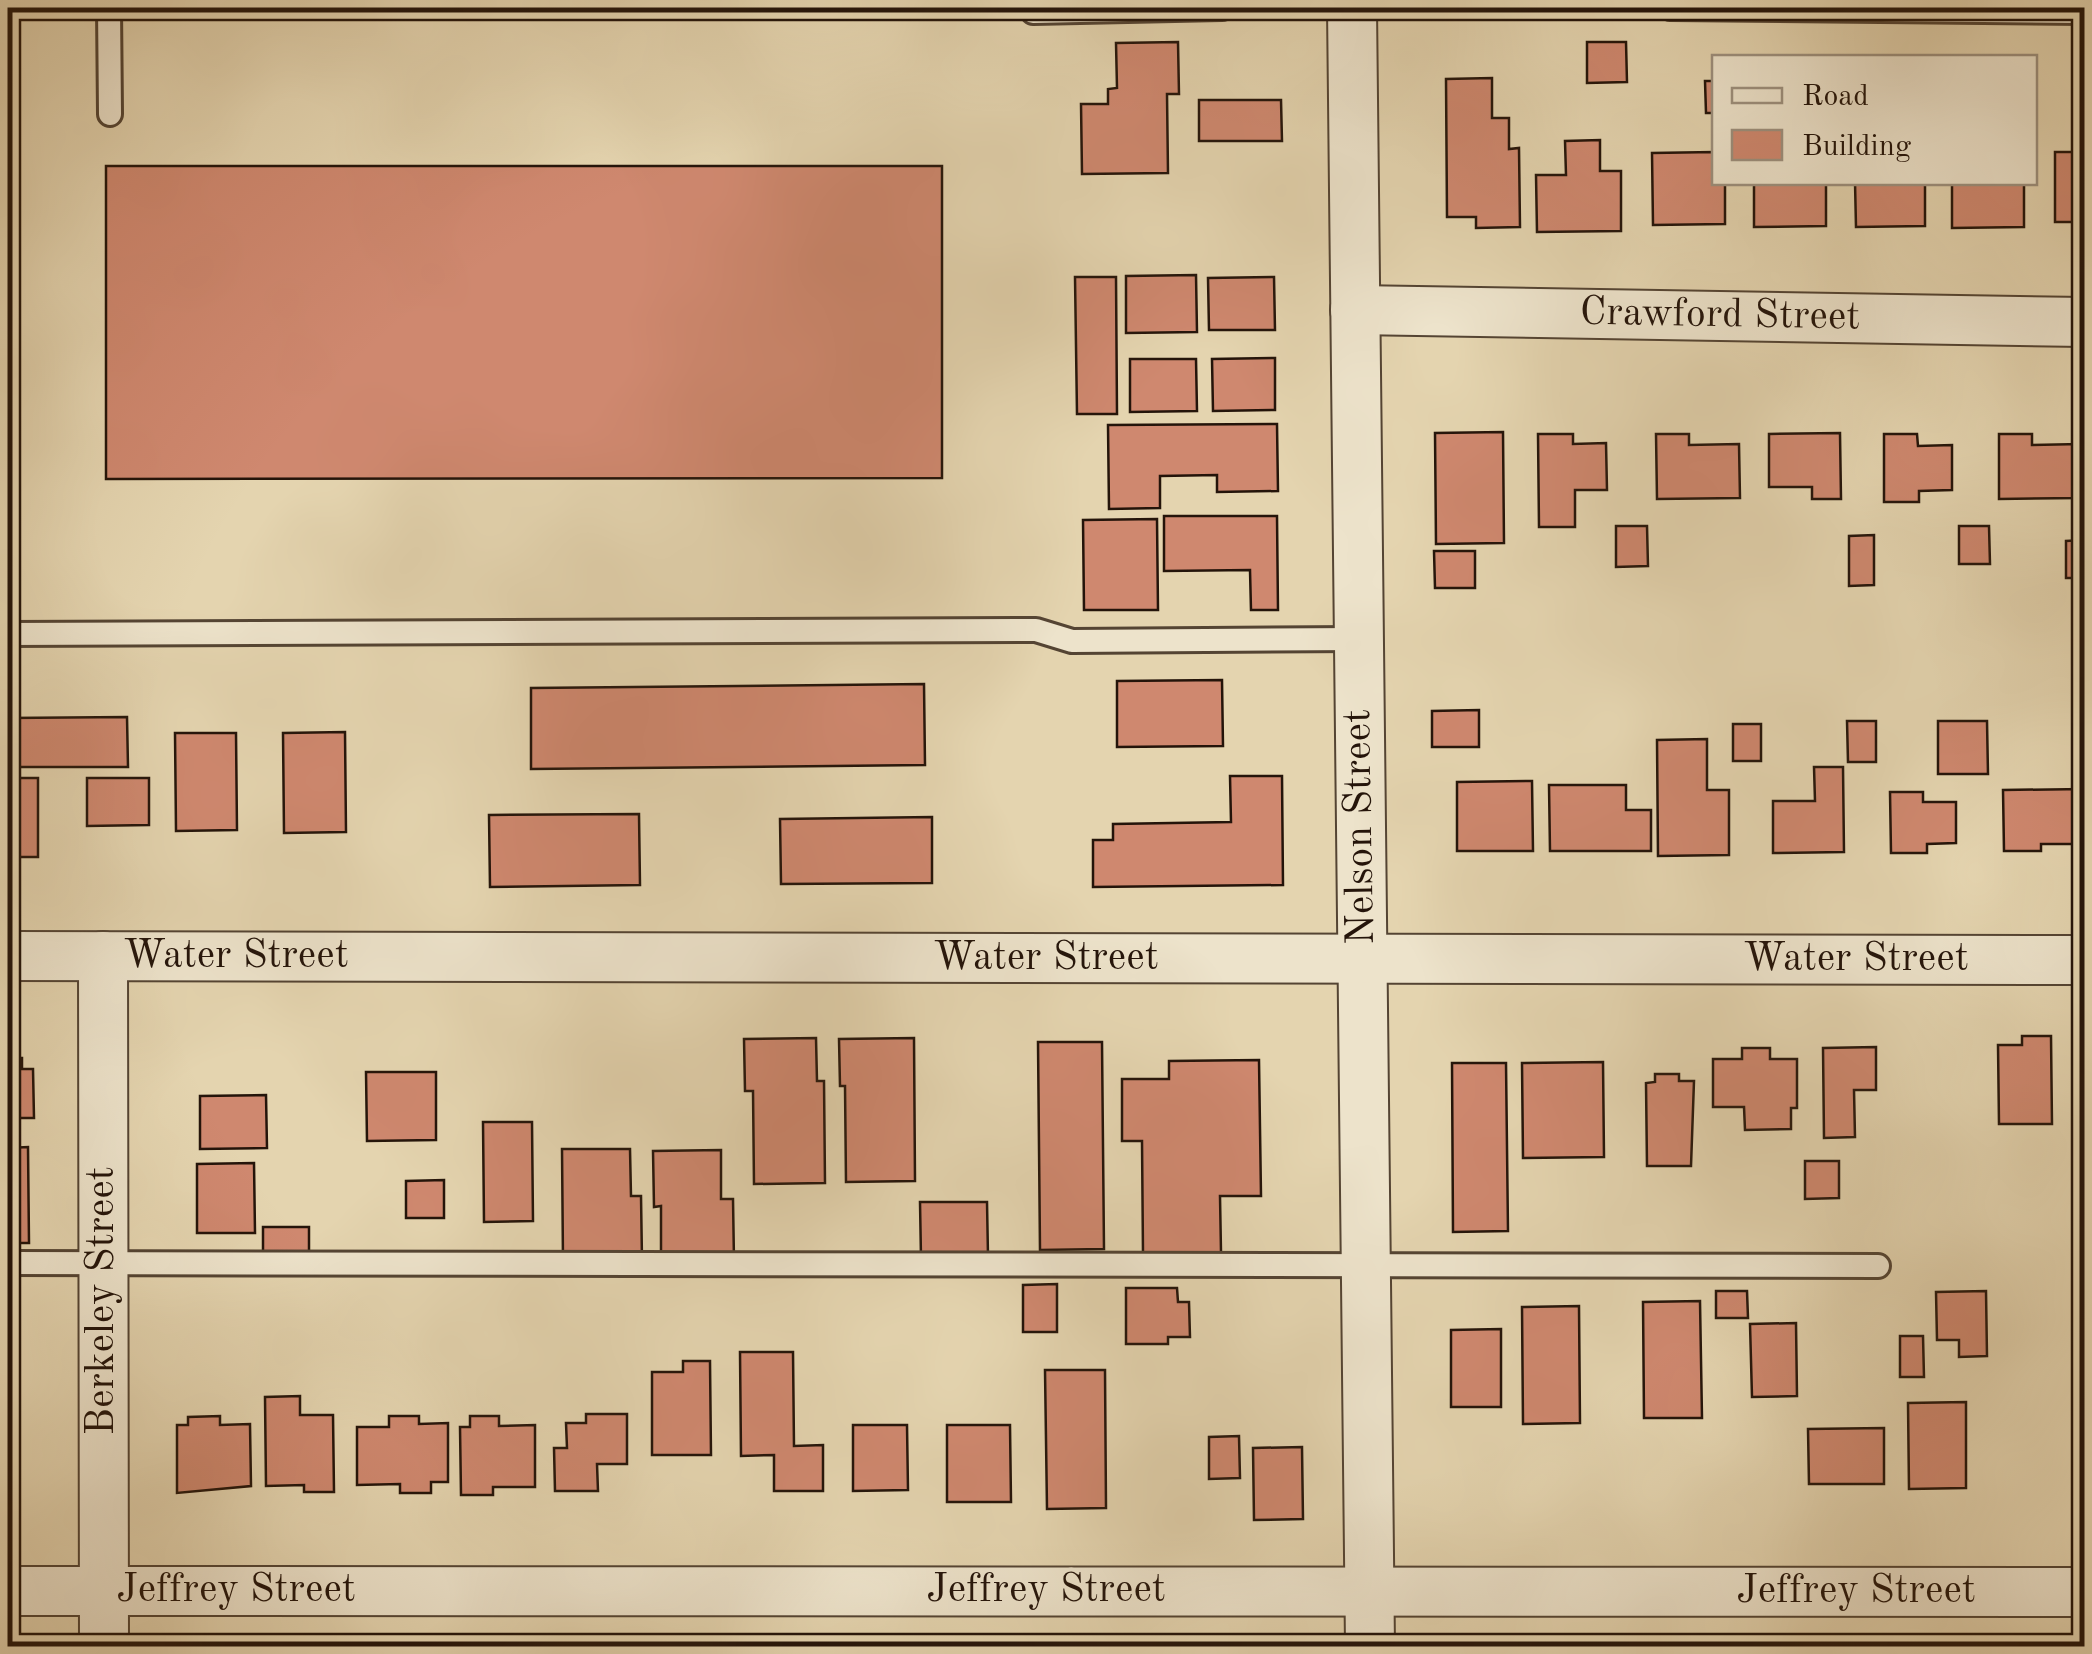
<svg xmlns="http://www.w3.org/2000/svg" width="2092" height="1654" viewBox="0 0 2092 1654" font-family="'Old Standard TT',serif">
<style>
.building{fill:#cf886f;stroke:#24140a;stroke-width:2.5}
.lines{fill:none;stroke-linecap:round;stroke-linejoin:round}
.lane-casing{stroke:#544433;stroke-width:28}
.street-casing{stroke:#544433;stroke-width:52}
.lane{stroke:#ede3cb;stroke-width:22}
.street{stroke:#ede3cb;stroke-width:48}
.labels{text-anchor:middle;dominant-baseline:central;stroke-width:8;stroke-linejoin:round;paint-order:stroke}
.street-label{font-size:40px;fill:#24140a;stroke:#ede3cb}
</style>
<rect width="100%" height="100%" fill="#e4d4af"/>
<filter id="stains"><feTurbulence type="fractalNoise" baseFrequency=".002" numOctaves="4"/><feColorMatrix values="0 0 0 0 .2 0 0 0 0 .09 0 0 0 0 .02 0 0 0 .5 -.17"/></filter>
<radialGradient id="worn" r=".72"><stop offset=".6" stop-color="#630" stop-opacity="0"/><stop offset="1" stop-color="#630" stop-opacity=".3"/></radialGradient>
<g class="building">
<polygon points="1178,42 1179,94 1167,94 1168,173 1082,174 1081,104 1108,104 1108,89 1117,88 1116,43"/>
<polygon points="1587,42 1626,42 1627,82 1587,83"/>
<polygon points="1492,78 1492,118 1509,118 1509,149 1519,148 1520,227 1476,228 1476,217 1447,217 1446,79"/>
<polygon points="1705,81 1714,81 1714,113 1706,113"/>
<polygon points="1199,100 1281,100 1282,141 1199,141"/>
<polygon points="1600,140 1600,171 1621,171 1621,231 1537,232 1536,175 1566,175 1565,141"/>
<polygon points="1714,152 1714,182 1725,182 1725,224 1653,225 1652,153"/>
<rect x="2055" y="152" width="29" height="70"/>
<polygon points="106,166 942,166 942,478 106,479"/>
<polygon points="1754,182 1826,184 1826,226 1754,227"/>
<polygon points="1855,182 1925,182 1925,226 1856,227"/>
<polygon points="1952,182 2024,184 2024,227 1952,228"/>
<polygon points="1196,275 1197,332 1126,333 1126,276"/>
<polygon points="1075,277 1116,277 1117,414 1077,414"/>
<polygon points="1274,277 1275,330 1209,330 1208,278"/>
<polygon points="1275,358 1275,410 1213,411 1212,359"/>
<polygon points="1130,359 1196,359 1197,411 1130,412"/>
<polygon points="1277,424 1278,491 1217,492 1217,475 1160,476 1160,508 1109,509 1108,425"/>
<polygon points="1503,432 1504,543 1436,544 1435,433"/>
<polygon points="1840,433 1841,499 1812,499 1812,487 1769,487 1769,434"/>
<polygon points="1538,434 1573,434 1573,444 1606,443 1607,490 1575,490 1575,527 1539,527"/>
<polygon points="1656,434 1689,434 1689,445 1739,444 1740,498 1657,499"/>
<polygon points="1884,434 1917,434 1918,446 1952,445 1952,490 1919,491 1919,502 1884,502"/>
<polygon points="1999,434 2032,434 2032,445 2080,444 2080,498 1999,499"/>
<polygon points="1164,516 1277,516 1278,610 1251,610 1250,570 1164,571"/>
<polygon points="1157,519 1158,610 1084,610 1083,520"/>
<polygon points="1616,526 1647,526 1648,566 1616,567"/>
<polygon points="1959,526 1989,526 1990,564 1959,564"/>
<polygon points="1874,535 1874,585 1849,586 1849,536"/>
<polygon points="2084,540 2084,578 2066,578 2066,541"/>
<polygon points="1434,551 1475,551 1475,588 1435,588"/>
<polygon points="1222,680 1223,746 1117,747 1117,681"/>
<polygon points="924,684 925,765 531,769 531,688"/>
<polygon points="1479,710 1479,747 1432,747 1432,711"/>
<polygon points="127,717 128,767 8,767 8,718"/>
<polygon points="1847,721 1876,721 1876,762 1848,762"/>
<polygon points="1938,721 1987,721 1988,774 1938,774"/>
<rect x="1733" y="724" width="28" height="37"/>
<polygon points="345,732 346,832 284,833 283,733"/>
<polygon points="175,733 236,733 237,830 176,831"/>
<polygon points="1707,739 1707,790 1729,790 1729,855 1658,856 1657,740"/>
<polygon points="1814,767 1843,767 1844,852 1773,853 1773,801 1815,801"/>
<polygon points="1230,776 1282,776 1283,885 1093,887 1093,840 1113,840 1113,824 1231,822"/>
<rect x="8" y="778" width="30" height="79"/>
<polygon points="87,778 149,778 149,825 87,826"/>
<polygon points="1532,781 1533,851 1457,851 1457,782"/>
<polygon points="1549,785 1626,785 1626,810 1651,810 1651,851 1550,851"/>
<polygon points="2084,789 2084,844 2041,844 2041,851 2004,851 2003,790"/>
<polygon points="1890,792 1923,792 1923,802 1956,802 1956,843 1927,844 1927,853 1891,853"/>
<polygon points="639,814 640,885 490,887 489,815"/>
<polygon points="932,817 932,883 781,884 780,819"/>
<polygon points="2022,1036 2051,1036 2052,1124 1999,1124 1998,1045 2022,1045"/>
<polygon points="816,1038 817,1081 824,1081 825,1183 754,1184 753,1091 745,1091 744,1039"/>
<polygon points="914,1038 915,1181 846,1182 845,1086 840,1086 839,1039"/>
<polygon points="1038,1042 1102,1042 1104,1249 1040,1250"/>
<polygon points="1876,1047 1876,1090 1854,1090 1855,1137 1824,1138 1823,1048"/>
<polygon points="1742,1048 1770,1048 1770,1059 1797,1059 1797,1108 1791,1108 1791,1129 1745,1130 1744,1107 1713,1107 1713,1059 1742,1059"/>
<polygon points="8,1058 22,1058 22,1069 33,1069 34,1118 8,1118"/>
<polygon points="1259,1060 1261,1196 1220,1196 1221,1252 1143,1253 1142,1141 1122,1141 1122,1079 1169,1079 1169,1061"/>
<polygon points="1603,1062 1604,1157 1523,1158 1522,1063"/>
<polygon points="1452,1063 1506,1063 1508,1231 1453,1232"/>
<polygon points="366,1072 436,1072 436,1140 367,1141"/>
<polygon points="1655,1074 1679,1074 1679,1081 1694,1081 1691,1166 1647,1166 1646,1083 1655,1082"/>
<polygon points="266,1095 267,1148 200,1149 200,1096"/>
<polygon points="483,1122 532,1122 533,1221 484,1222"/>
<polygon points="28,1147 29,1243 8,1243 8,1148"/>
<polygon points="562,1149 630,1149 631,1196 641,1196 642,1260 563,1261"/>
<polygon points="721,1150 721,1199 733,1199 734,1261 661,1262 661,1206 654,1207 653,1151"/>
<polygon points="1805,1161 1839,1161 1839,1198 1805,1199"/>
<polygon points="254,1163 255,1233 197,1233 197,1164"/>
<polygon points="444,1180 444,1218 406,1218 406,1181"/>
<polygon points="920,1202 987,1202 988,1256 921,1258"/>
<rect x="263" y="1227" width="46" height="36"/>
<polygon points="1057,1284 1057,1332 1023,1332 1023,1285"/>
<polygon points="1126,1288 1177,1288 1178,1302 1189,1302 1190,1337 1168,1337 1168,1344 1126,1344"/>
<polygon points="1716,1291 1747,1291 1748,1318 1716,1318"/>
<polygon points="1986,1291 1987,1356 1959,1357 1959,1340 1937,1340 1936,1292"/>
<polygon points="1700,1301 1702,1418 1644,1418 1643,1302"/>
<polygon points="1579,1306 1580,1423 1523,1424 1522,1307"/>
<polygon points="1796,1323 1797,1396 1752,1397 1750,1324"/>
<polygon points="1501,1329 1501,1407 1451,1407 1451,1330"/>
<polygon points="1900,1336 1923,1336 1924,1377 1900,1377"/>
<polygon points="740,1352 793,1352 794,1446 823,1445 823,1491 774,1491 774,1455 741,1456"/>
<polygon points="683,1361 710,1361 711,1455 652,1455 652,1372 683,1372"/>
<polygon points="1045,1370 1105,1370 1106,1508 1047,1509"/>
<polygon points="300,1396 300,1415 333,1415 334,1492 304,1492 304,1485 266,1486 265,1397"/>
<polygon points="1966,1402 1966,1488 1909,1489 1908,1403"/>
<polygon points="586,1414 627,1414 627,1464 597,1464 598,1491 555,1491 554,1448 567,1448 566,1423 586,1423"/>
<polygon points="220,1416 220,1425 250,1424 251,1486 177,1493 177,1425 188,1425 188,1417"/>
<polygon points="389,1416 419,1416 419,1424 448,1423 448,1482 431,1482 431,1493 400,1493 400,1484 357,1485 357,1427 389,1427"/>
<polygon points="470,1416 499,1416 499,1426 535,1425 535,1487 493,1487 493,1495 461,1495 460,1427 470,1427"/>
<polygon points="853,1425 907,1425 908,1490 853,1491"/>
<polygon points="947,1425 1010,1425 1011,1502 947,1502"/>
<polygon points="1884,1428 1884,1484 1809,1484 1808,1429"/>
<polygon points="1239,1436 1240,1478 1209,1479 1209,1437"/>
<polygon points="1302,1447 1303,1519 1254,1520 1253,1448"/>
</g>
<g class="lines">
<defs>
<g id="lane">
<polyline points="109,8 110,114"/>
<polyline points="1670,8 2084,12"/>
<polyline points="1033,12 1222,8"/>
<polyline points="8,634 1036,630 1072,641 1359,639"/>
<polyline points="8,1263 1878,1266"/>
</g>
<g id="street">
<polyline points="1352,8 1370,1646"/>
<polyline points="1355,310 2084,322"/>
<polyline points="8,956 2084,960"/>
<polyline points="103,956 104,1646"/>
<polyline points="8,1591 2084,1592"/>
</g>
</defs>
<use href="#lane" class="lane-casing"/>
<use href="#street" class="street-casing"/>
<use href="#lane" class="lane"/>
<use href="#street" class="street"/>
</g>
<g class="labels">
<g class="street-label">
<text transform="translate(1720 316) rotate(1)">Crawford Street</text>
<text transform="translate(1361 827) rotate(-91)">Nelson Street</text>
<text x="236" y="957">Water Street</text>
<text x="1046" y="959">Water Street</text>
<text x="1856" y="960">Water Street</text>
<text transform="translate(103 1301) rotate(-90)">Berkeley Street</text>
<text x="236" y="1591">Jeffrey Street</text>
<text x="1046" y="1591">Jeffrey Street</text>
<text x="1856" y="1592">Jeffrey Street</text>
</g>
</g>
<rect width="2092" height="1654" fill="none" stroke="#e4d4af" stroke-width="40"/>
<rect x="10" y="10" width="2072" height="1634" fill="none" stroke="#24140a" stroke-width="5"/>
<rect x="20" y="20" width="2052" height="1614" fill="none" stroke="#24140a" stroke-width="2.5"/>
<rect x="1712" y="55" width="325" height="130" fill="#ede3cb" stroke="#9d907e" stroke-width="2.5"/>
<rect x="1732" y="88" width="50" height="15" fill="#ede3cb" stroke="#9d907e" stroke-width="2.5"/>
<text x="1802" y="105" font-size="30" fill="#24140a">Road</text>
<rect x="1732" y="130" width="50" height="30" fill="#cf886f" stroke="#9d907e" stroke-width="2.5"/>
<text x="1802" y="155" font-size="30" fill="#24140a">Building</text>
<rect width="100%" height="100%" filter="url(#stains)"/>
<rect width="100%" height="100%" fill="url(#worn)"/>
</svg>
